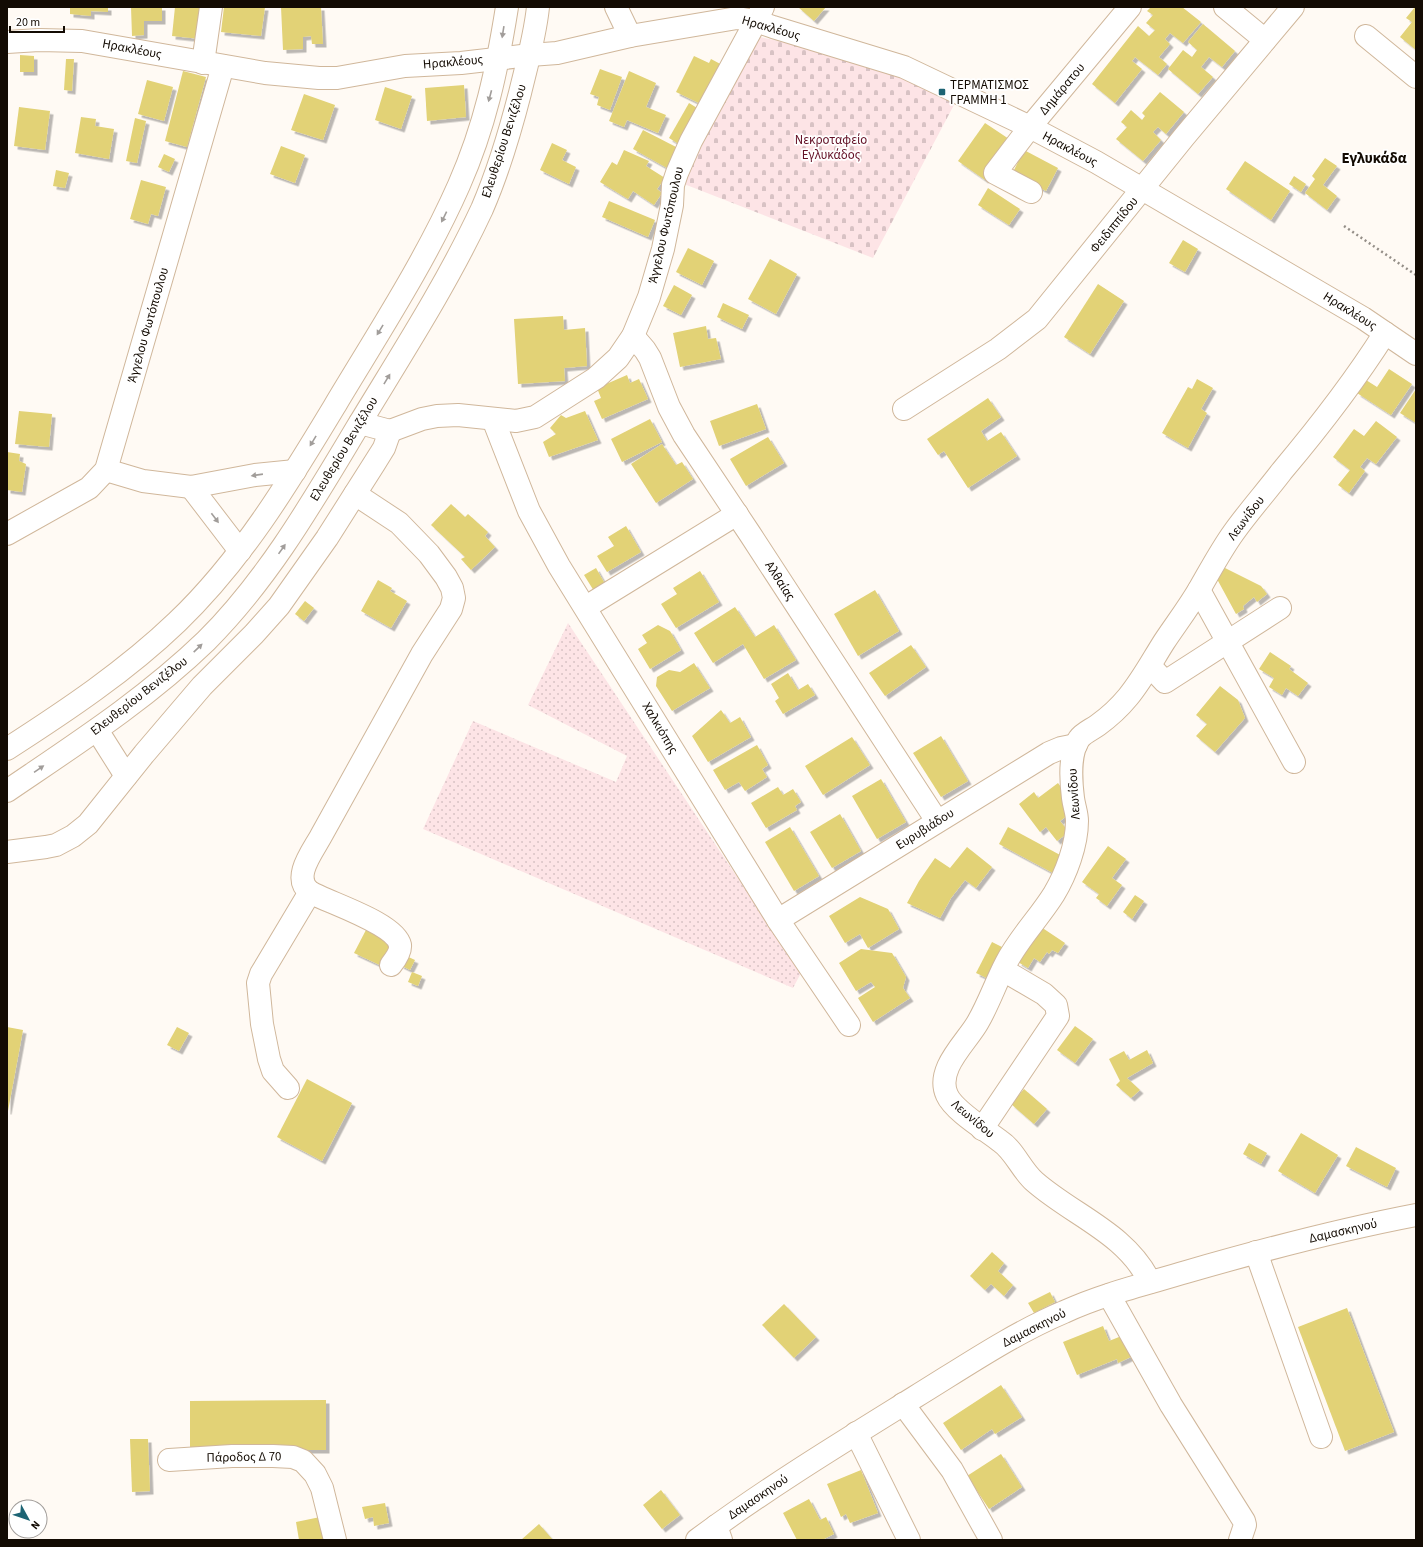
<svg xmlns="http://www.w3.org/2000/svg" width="1423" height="1547" viewBox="0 0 1423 1547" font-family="'Source Sans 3',sans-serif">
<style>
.grass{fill:url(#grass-dots)}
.cemetery{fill:url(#cemetery-stones)}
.building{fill:#e2d276;filter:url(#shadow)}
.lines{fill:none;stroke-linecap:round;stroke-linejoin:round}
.minor-casing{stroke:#d0b79b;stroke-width:24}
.major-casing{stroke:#d0b79b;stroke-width:24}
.path{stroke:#948e87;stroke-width:2.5;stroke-dasharray:2 3;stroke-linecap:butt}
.minor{stroke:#fff;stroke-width:22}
.major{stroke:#fff;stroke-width:22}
.oneway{fill:#a19d9a}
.poi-dot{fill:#1d6474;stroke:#fff;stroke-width:1.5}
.labels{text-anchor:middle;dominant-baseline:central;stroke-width:3.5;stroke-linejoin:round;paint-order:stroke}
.street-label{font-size:13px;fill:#130b03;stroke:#fff}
.poi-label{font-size:13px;fill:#130b03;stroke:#fff;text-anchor:start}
.park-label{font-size:13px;fill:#641126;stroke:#fff}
.quarter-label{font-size:15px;font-weight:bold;fill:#130b03;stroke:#fff}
</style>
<defs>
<pattern id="grass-dots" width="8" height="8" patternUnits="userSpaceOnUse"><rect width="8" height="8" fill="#fde4e6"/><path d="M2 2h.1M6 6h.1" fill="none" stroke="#d8c2c4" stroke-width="1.8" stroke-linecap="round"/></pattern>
<pattern id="cemetery-stones" width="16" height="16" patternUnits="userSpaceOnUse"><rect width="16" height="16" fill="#fde4e6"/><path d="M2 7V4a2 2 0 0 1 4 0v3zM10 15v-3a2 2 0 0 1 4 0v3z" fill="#d8c2c4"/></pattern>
<filter id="shadow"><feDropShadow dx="3.5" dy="3.5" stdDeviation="0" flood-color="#0004"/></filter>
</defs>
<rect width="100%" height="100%" fill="#fffaf4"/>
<polygon class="grass" points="568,623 801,973 793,988 423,829 473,721 616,782 627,756 528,705"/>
<polygon class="cemetery" points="760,37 808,47 900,77 955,103 873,258 684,184 690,158 751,47"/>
<g class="building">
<polygon points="70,7 108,7 108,12 91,11 91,16 70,14"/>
<polygon points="131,7 162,7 162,21 144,21 144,35 132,36"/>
<polygon points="175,7 204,7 201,39 172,36"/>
<polygon points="224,7 265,7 261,36 221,32"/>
<polygon points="281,7 321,7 323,44 312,44 311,36 303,37 303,49 283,50"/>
<polygon points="798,7 826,7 814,21"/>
<polygon points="1151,7 1182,7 1201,22 1183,43 1170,33 1165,39 1170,44 1159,57 1167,64 1158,75 1135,57 1132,61 1142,69 1115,103 1092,84 1138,26 1149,36 1155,30 1146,23 1153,15 1147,11"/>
<polygon points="1415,7 1416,7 1416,50 1400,37 1412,22 1406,18"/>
<polygon points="1203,24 1235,51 1222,67 1209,57 1201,67 1213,77 1198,94 1168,69 1183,50 1192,57 1197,50 1188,42"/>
<polygon points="20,55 34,56 34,72 20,72"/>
<polygon points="694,56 709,63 711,59 726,67 705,106 676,92"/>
<polygon points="66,59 74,59 72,91 64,90"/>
<polygon points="600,69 622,77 610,110 597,105 599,97 590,94"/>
<polygon points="183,71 206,77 187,147 165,141"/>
<polygon points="629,71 656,83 646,107 666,115 658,133 627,120 624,127 609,121"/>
<polygon points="147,80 173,87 164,121 138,114"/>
<polygon points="464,85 466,117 427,121 425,88"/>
<polygon points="385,87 412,96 401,129 375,120"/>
<polygon points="1160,92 1184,112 1166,134 1158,127 1153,132 1161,140 1143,161 1116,139 1127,127 1121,122 1131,110 1142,120 1145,116 1142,113"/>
<polygon points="304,94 335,105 323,140 291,130"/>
<polygon points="689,103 702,111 682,146 669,138"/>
<polygon points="19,107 50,111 45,150 14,146"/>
<polygon points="81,117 96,119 95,126 114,129 109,159 75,153"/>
<polygon points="135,118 146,121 137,163 126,161"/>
<polygon points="985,123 1012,141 985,180 958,161"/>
<polygon points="643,130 678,148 667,168 633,149"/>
<polygon points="552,143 567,150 562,160 576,167 569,184 540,170"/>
<polygon points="281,146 305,155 295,183 270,174"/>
<polygon points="624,150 649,161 646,166 665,178 657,189 662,193 654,205 633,191 628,199 600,182 612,162 617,165"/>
<polygon points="1024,150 1058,168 1046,191 1012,174"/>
<polygon points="164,154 175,159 169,172 158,167"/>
<polygon points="1325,158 1337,166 1323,185 1337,196 1327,210 1305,193 1315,179 1312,176"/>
<polygon points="1245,161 1290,191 1271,220 1226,189"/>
<polygon points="56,170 69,173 65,188 53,186"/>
<polygon points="1294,176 1306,184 1301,192 1289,184"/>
<polygon points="141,180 166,187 158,216 151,214 148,224 130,219"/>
<polygon points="988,188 1020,209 1009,225 978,205"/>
<polygon points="609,201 655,220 648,237 602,217"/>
<polygon points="1183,240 1198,249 1185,272 1169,263"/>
<polygon points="688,248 714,261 702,285 676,272"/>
<polygon points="770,259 797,274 776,314 748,299"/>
<polygon points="1098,284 1124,301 1090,354 1064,337"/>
<polygon points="674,285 692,295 681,315 663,306"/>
<polygon points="723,303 749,315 742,329 717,317"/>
<polygon points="563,316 564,330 585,328 587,366 564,368 565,381 518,384 514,319"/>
<polygon points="706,326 708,339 716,338 721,359 680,367 673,333"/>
<polygon points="1389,369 1412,384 1391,415 1357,393 1366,380 1377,387"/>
<polygon points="627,375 630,383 639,379 648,399 602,419 594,401 601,398 597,388"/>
<polygon points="1197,379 1213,388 1201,409 1207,413 1188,448 1162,433 1188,387 1192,389"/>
<polygon points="1416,389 1416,423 1400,413"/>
<polygon points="988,398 1001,417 981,431 987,441 1001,432 1017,456 968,488 944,451 938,455 927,439"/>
<polygon points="757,404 766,429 719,446 710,421"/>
<polygon points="19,411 52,414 49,447 15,444"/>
<polygon points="585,411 598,440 549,457 543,442 556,434 550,428 561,415 566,418"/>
<polygon points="650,419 662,442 622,462 611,439"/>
<polygon points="1376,421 1397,437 1376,464 1367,458 1360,467 1365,471 1349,493 1338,485 1350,470 1333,457 1354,429 1364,436"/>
<polygon points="768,437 784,463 746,486 730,459"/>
<polygon points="662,444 676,465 682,462 693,479 656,503 631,464"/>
<polygon points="7,452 20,454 19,461 26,464 22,492 7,490"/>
<polygon points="451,504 465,517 468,514 488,532 485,536 495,547 471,570 461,559 465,557 431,525"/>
<polygon points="626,526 641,552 607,572 597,556 614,546 608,537"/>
<polygon points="1223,567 1261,586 1267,594 1257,602 1254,597 1243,606 1244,609 1236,614 1217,579"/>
<polygon points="596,568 605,584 594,591 584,575"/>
<polygon points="700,571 719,602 676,628 661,604 677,594 673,588"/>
<polygon points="378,580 392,588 390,591 407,601 391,628 361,611"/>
<polygon points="875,590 899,631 858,656 834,614"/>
<polygon points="305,601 314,608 304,621 295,614"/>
<polygon points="735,607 755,637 774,625 796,660 764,679 743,644 713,663 694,633"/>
<polygon points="658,625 670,631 681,650 650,669 638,649 647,643 642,635"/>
<polygon points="911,645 926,667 885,696 869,673"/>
<polygon points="1270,652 1291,666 1289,669 1308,683 1298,696 1286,688 1282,695 1269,687 1274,678 1259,669"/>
<polygon points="694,663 710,688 672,711 656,686 657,677 669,670 680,672"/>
<polygon points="788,673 798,690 808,684 815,695 783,714 775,701 779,698 771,684"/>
<polygon points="1220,686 1238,700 1245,718 1215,752 1196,736 1207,724 1196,715"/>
<polygon points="721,710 730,723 740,717 751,737 708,762 692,736"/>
<polygon points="941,736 968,781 941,797 913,753"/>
<polygon points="852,737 870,765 823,795 805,766"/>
<polygon points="757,745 768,765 762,769 767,777 745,791 739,782 725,790 713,770"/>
<polygon points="881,779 906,822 877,839 852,796"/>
<polygon points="1058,783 1066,794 1068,815 1060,821 1069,832 1057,841 1046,827 1040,832 1019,804 1034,792 1038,798"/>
<polygon points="778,787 783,795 793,789 801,802 795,806 797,810 766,828 751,803"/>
<polygon points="840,814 861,851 832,868 810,832"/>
<polygon points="790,827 819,876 794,891 765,842"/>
<polygon points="1008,827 1062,856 1053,873 999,844"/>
<polygon points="1108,846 1126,859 1112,878 1122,885 1107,906 1096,898 1099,894 1082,882"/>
<polygon points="967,847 992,867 976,888 965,880 951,898 940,918 907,903 919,881 935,858 950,868"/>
<polygon points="1135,895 1144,901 1132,919 1123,912"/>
<polygon points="860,897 888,909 899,929 868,948 860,934 845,943 829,916"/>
<polygon points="1041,927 1065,943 1058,953 1052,950 1049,954 1047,952 1040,962 1034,958 1028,968 1018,962"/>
<polygon points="367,928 396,943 384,967 354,953"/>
<polygon points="992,942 1006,949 991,980 976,973"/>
<polygon points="861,949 892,953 906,977 903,988 910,998 873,1022 858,998 875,987 871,982 856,991 839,963"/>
<polygon points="404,955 415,960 410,970 400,965"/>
<polygon points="412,972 422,976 418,986 408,982"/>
<polygon points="1075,1026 1093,1039 1075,1063 1057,1050"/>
<polygon points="7,1027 23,1030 8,1111 7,1111"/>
<polygon points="177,1027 189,1033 179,1051 167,1045"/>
<polygon points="1147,1050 1153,1063 1127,1078 1140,1090 1131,1098 1116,1085 1120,1081 1109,1059 1124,1051 1129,1060"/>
<polygon points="307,1079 352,1103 322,1161 277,1137"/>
<polygon points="1024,1089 1047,1109 1034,1124 1011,1104"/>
<polygon points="1301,1133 1338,1155 1315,1193 1278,1171"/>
<polygon points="1249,1143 1267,1153 1261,1164 1243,1154"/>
<polygon points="1356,1147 1396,1168 1387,1187 1346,1166"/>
<polygon points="992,1252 1004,1263 998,1271 1013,1285 1004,1296 991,1284 985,1290 970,1276"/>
<polygon points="1050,1292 1055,1302 1034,1313 1028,1303"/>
<polygon points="784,1304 816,1337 794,1358 762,1325"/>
<polygon points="1347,1308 1394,1432 1345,1451 1298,1327"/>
<polygon points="1103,1326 1109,1341 1124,1335 1133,1356 1118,1363 1117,1359 1077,1375 1063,1342"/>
<polygon points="1001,1385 1022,1417 995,1434 992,1429 961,1450 943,1423"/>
<polygon points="326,1400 326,1450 190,1450 190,1401"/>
<polygon points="130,1439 148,1439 150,1491 132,1492"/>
<polygon points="1001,1454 1022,1487 989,1509 967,1476"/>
<polygon points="861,1470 878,1513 850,1523 846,1514 841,1517 827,1484"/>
<polygon points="661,1490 680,1515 662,1529 643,1505"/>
<polygon points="809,1499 820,1520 826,1517 834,1534 822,1540 797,1540 783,1513"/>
<polygon points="385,1503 389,1523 374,1526 373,1517 365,1519 362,1507"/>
<polygon points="325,1516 329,1540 299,1540 296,1522"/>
<polygon points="539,1524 553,1540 521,1540"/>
</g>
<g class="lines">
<defs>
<g id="minor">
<polyline points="616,7 630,36"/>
<polyline points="1225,7 1265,40"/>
<polyline points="1366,36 1416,77"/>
<polyline points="7,42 39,40 82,41 265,73 319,78 337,78 405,66 461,63 530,55"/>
<polyline points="203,63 211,7"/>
<polyline points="1031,192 995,173 1030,127 1130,7"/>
<polyline points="633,336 645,350 650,358 669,407 684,435 750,534 937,821"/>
<polyline points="904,409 998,349 1037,319 1184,137 1293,7"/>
<polyline points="493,419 529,511 559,566 778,920 849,1025"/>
<polyline points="360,423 390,431"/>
<polyline points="390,431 422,419 437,416 458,415 516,421 535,417 596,378 618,358 633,336 649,297 663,249 672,205 673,185 677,173 691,141 756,21 773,27 904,67 1030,127 1096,162 1286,273 1363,318 1416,354"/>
<polyline points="106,470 143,481 191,487 255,475 295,471"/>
<polyline points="191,487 240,551"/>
<path d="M355 494 399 523 429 554 446 577 452 588 454 598 451 609 422 654 321 836C313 851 291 878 310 892 329 903 395 923 400 945 401 952 395 960 391 965"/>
<polyline points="7,534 89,488 106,470 223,66"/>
<polyline points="1199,590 1294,762"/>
<polyline points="586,607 737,514"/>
<polyline points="1150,666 1165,682 1280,608"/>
<polyline points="97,730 126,776"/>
<polyline points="7,852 46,847 56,845 73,836 88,824 144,754 202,686 254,634 279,606 327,538 374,464 384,448 390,431"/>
<polyline points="778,920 1049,753 1061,748 1076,745"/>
<polyline points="288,1088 273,1071 269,1059 262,1024 258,983 261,974 310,892"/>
<polyline points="982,1129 1058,1016 1056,1005 1044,994 1003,970"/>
<polyline points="1256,1252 1321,1437"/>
<path d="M1150 1282C1126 1233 1074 1216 1035 1182 1021 1170 1015 1151 1000 1141 986 1130 954 1111 947 1095 935 1069 967 1042 978 1022 989 1003 996 982 1006 963 1019 938 1039 918 1054 894 1066 874 1077 845 1077 821 1077 813 1074 806 1073 798 1071 782 1069 753 1079 739 1083 733 1091 730 1098 725 1109 717 1119 708 1128 697 1142 680 1152 661 1164 642 1176 624 1189 607 1200 588 1211 569 1221 550 1234 532 1249 511 1266 492 1282 471 1319 427 1354 382 1385 333"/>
<polyline points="1109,1295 1171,1405 1244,1521 1245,1525 1240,1540"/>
<polyline points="903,1404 952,1470 991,1540"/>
<polyline points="856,1433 909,1540"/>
<polyline points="169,1460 232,1456 273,1456 293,1457 303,1461 315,1474 322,1488 335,1540"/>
<polyline points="716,1526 721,1540"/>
</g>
<g id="major">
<polyline points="530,55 557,53 630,36 737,18 756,21 763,7"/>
<path d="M7 749C66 711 126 671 177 622 243 559 290 480 337 402 379 332 426 260 459 185 485 126 497 70 507 7"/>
<path d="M7 791C76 744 146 699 206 641 269 578 313 501 358 426 401 355 447 284 482 209 498 172 510 132 520 93 527 64 535 36 538 7"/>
<path d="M697 1540C767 1488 841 1443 915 1397 964 1367 1012 1334 1064 1312 1103 1294 1146 1284 1186 1272 1262 1250 1338 1230 1416 1215"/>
</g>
</defs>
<use href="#minor" class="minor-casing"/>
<use href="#major" class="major-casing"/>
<polyline class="path" points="1344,226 1416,275"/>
<use href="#minor" class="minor"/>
<use href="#major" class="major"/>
</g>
<defs><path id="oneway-solid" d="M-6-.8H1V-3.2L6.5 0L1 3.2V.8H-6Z"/></defs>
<g class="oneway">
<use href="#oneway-solid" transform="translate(503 32) rotate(99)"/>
<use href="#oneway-solid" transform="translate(490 96) rotate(105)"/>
<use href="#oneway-solid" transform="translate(444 217) rotate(116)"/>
<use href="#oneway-solid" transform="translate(380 330) rotate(121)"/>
<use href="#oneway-solid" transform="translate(387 379) rotate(-59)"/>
<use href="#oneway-solid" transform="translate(313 441) rotate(121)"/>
<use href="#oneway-solid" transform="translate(257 475) rotate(172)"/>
<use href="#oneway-solid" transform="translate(215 518) rotate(53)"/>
<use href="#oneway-solid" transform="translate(282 549) rotate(-55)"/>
<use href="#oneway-solid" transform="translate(198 648) rotate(-44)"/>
<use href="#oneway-solid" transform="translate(39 769) rotate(-34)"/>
</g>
<rect class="poi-dot" x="938" y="88" width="8" height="8" rx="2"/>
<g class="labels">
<g class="street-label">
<text transform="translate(771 28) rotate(16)">Ηρακλέους</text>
<text transform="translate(132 49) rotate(11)">Ηρακλέους</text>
<text transform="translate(453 62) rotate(-5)">Ηρακλέους</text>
<text transform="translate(1062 89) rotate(-50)">Δημάρατου</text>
<text transform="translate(504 141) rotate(-72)">Ελευθερίου Βενιζέλου</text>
<text transform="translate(1070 149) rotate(28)">Ηρακλέους</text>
<text transform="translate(666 225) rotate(-77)">Άγγελου Φωτόπουλου</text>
<text transform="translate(1114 225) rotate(-51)">Φειδιππίδου</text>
<text transform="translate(1350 311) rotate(32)">Ηρακλέους</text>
<text transform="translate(148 325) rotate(-74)">Άγγελου Φωτόπουλου</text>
<text transform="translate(344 449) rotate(-59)">Ελευθερίου Βενιζέλου</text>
<text transform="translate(1246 518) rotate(-53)">Λεωνίδου</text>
<text transform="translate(780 581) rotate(57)">Αλθαίας</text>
<text transform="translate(139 696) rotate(-38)">Ελευθερίου Βενιζέλου</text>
<text transform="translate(660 728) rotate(59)">Χαλκιόπης</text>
<text transform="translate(1074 794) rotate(-94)">Λεωνίδου</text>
<text transform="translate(925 829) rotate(-32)">Ευρυβιάδου</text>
<text transform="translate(973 1119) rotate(40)">Λεωνίδου</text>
<text transform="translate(1343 1231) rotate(-13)">Δαμασκηνού</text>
<text transform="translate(1034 1328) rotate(-27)">Δαμασκηνού</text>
<text transform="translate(244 1457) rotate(-1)">Πάροδος Δ 70</text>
<text transform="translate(758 1497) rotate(-34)">Δαμασκηνού</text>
</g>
<g class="poi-label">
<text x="950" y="85">ΤΕΡΜΑΤΙΣΜΟΣ<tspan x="950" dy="15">ΓΡΑΜΜΗ 1</tspan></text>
</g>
<g class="park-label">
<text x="831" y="140">Νεκροταφείο<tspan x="831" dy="15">Εγλυκάδος</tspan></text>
</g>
<g class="quarter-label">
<text x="1374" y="158">Εγλυκάδα</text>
</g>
</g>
<rect width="1423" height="1547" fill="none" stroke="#130b03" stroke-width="16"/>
<g transform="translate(28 1519) rotate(130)"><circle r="19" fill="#ffffff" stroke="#a19d9a"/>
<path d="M0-3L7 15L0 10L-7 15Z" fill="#1d6474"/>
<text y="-6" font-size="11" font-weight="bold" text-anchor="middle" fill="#130b03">N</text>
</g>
<path d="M10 26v6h54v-6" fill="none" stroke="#130b03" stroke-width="2"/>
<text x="16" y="26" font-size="12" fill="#130b03" stroke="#ffffff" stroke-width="3" paint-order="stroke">20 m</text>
</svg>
